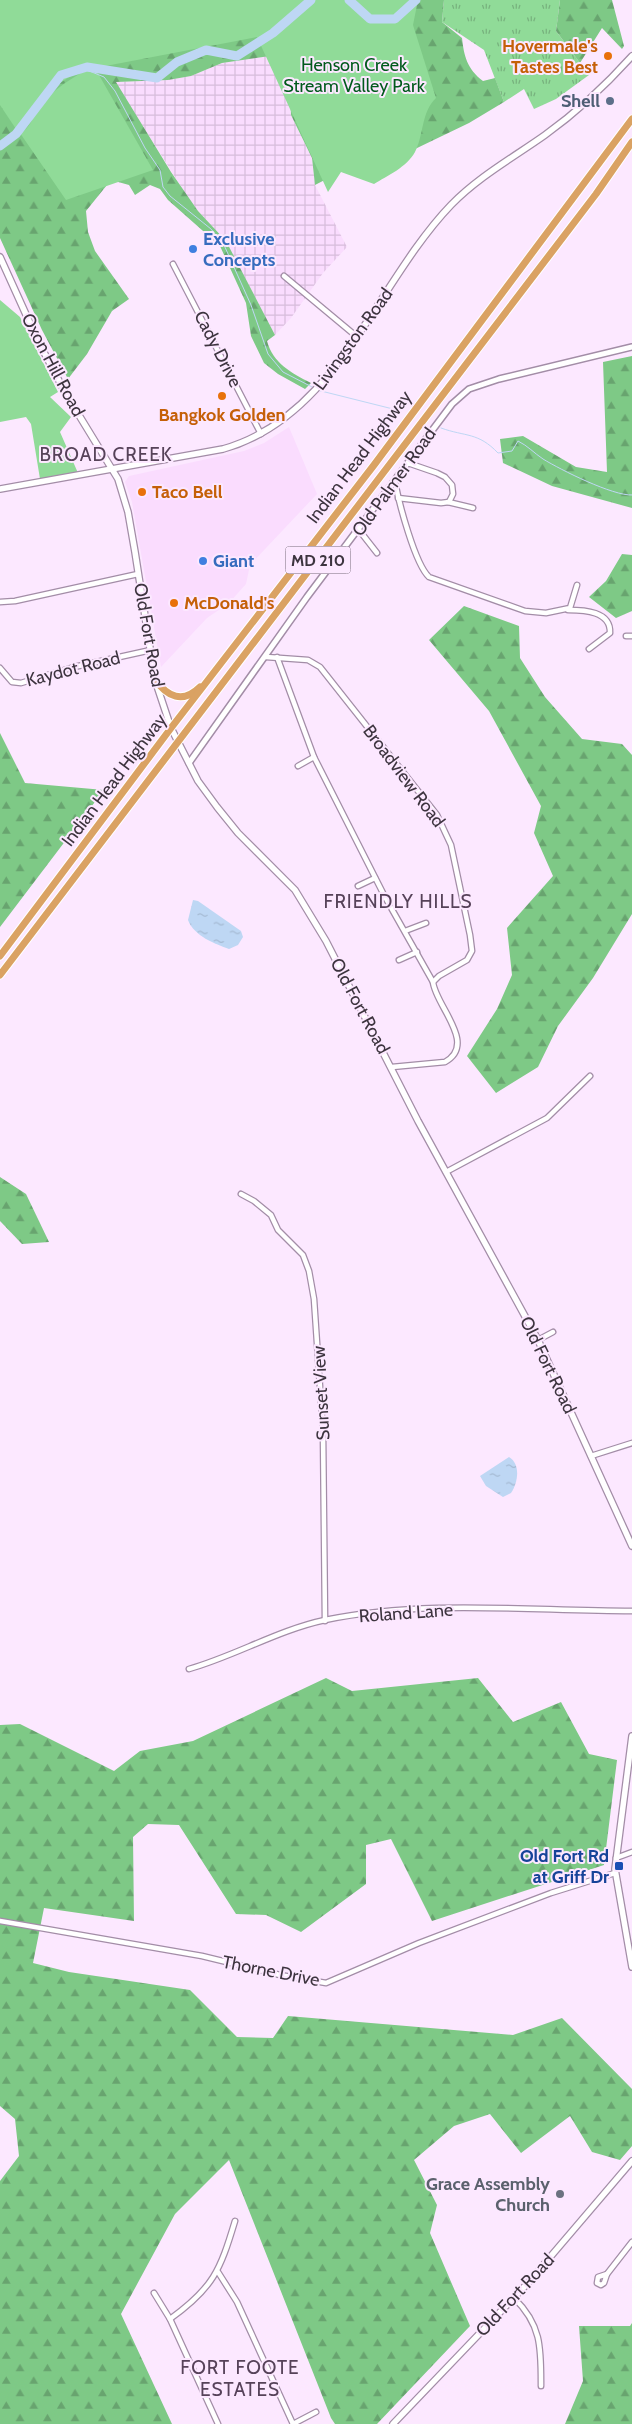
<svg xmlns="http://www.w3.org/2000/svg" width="632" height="2424" viewBox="0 0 632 2424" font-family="Cabin,sans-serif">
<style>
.built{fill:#fadcfe}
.industrial{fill:url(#industrial-grid)}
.grass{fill:url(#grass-tufts)}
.forest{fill:url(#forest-firs)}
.green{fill:#90db98}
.water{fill:url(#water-ripples)}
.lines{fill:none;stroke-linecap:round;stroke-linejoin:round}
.stream{stroke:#bed7f4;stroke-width:1}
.river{stroke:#bed7f4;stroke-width:9}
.minor-casing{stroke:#a38da7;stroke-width:7}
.tertiary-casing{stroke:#a38da7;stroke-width:8}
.secondary-casing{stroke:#a38da7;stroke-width:8}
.trunk-casing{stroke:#fff;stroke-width:9}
.minor{stroke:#fff;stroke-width:4.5}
.tertiary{stroke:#fff;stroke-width:5}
.secondary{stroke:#fff;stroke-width:5.5}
.trunk{stroke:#daa263;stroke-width:7}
.food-dot{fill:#e8710a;stroke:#fce8ff;stroke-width:2}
.service-dot{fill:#5c6f8a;stroke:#fce8ff;stroke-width:2}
.shop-dot{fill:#3f7fe0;stroke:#fce8ff;stroke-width:2}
.transit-dot{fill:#1a4fb4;stroke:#fce8ff;stroke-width:2}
.worship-dot{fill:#6b7280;stroke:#fce8ff;stroke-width:2}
.labels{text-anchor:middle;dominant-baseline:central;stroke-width:4;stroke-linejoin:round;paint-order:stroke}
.shield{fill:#fce8ff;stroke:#766a79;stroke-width:1}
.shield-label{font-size:16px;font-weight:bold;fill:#3d343f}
.food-label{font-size:18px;font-weight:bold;fill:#c56008;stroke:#fce8ff;text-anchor:start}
.park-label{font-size:18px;fill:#015a1c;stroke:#fce8ff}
.service-label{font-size:18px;font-weight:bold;fill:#4e5e75;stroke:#fce8ff;text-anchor:end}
.shop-label{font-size:18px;font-weight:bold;fill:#366cbe;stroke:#fce8ff;text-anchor:start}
.street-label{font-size:18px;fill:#3d343f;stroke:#fce8ff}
.transit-label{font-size:18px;font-weight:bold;fill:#164399;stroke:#fce8ff;text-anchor:end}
.worship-label{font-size:18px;font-weight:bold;fill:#5b616d;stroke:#fce8ff;text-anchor:end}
.neighbourhood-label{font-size:19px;letter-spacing:1px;fill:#564259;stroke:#fce8ff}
</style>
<defs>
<pattern id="industrial-grid" width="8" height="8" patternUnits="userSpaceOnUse" patternTransform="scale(1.25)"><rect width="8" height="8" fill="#fadcfe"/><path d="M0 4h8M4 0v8" fill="none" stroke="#d7bddb"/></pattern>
<pattern id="grass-tufts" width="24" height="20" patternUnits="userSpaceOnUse" patternTransform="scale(1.25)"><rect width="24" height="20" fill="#90db98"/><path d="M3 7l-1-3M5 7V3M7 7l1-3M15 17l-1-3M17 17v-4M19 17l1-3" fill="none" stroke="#77b27d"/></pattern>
<pattern id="forest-firs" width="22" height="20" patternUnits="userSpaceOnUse" patternTransform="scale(1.25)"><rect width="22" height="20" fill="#7ec986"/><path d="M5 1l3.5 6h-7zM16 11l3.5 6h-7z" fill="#68a46f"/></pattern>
<pattern id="water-ripples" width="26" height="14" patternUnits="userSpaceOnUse" patternTransform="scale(1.25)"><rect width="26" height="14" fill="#bed7f4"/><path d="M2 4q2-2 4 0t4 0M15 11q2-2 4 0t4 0" fill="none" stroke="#a4b9d2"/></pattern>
</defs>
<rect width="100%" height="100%" fill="#fce8ff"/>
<polygon class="built" points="289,427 317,494 250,565 246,584 229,603 207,618 161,667 132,502 125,482 129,476 244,451 264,443"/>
<polygon class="industrial" points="270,55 290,89 291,115 312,158 315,185 347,247 323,273 291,318 275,335 226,242 198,211 182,188 115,82 168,80 191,76 222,63"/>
<polygon class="grass" points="444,0 560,0 556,31 589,75 556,99 534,109 524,89 504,102 484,50 442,22"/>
<g class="forest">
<path d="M0 0H444L442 22 462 38C464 56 467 69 483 81L495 78 504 102 469 123 415 149 342 171 315 185 312 158 291 115 290 89 270 56 222 63 191 76 168 80 116 82 171 172 198 211 226 241 275 335 267 341C273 363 291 373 311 383L305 389 278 374 264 363 251 336 246 303 220 246 168 200 160 189 150 185 135 195 129 185 111 180 86 211 88 232 95 251 129 299 112 311 87 354 68 379 42 330 0 238Z"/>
<polygon points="560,0 612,0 624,46 622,49 602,28 580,63 556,31"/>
<polygon points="632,356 632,508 552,486 503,463 500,439 523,436 576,467 607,472 603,362"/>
<polygon points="622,554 632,555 632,611 616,618 589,597 606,581"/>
<polygon points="464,606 519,626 520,658 545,697 582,739 622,744 632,755 632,914 593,978 558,1026 538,1067 496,1093 467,1056 497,1009 512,975 507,928 553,876 534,833 541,806 489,711 429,640"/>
<polygon points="0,733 25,783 104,790 0,927"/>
<polygon points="0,1177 26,1194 49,1242 22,1244 0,1221"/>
<polygon points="326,1678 352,1691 478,1678 513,1722 561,1702 589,1754 617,1760 604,1865 432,1921 391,1839 366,1845 366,1884 301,1932 266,1915 236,1914 179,1825 148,1824 133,1837 134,1921 44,1908 33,1963 69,1972 190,1990 237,2037 273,2038 288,2016 513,2035 562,2018 632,2089 632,2146 620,2160 592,2152 570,2116 521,2153 490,2114 454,2126 414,2160 437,2205 430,2233 470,2326 377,2424 335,2424 331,2418 229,2160 175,2214 121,2314 172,2424 0,2424 0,2181 19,2156 15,2119 0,2106 0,1725 20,1724 114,1771 140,1751 193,1741"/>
<polygon points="632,2323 632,2424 565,2424 583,2381 579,2326 630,2326"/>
</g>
<g class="green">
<path d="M0 0H418L413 25 436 98C421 112 424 135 415 152 407 167 387 176 374 184L341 172 328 192 257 37 95 68 153 170 66 200 20 133C30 129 32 118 38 109 50 91 67 82 84 71 67 75 47 92 37 106 30 116 28 125 16 129L0 105Z"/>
<polygon points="0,300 20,317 58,392 50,397 71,417 60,432 78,473 40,479 31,424 26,417 0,422"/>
</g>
<g class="water">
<path d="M193 900 198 901 241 931 243 937 238 945 229 949C215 944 194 936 188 920Z"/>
<path d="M509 1457C521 1464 518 1483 511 1493L503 1497 486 1486 480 1476Z"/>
</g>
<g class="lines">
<g class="stream">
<polyline points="82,68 104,77 115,91 145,148 160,170 163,187 170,196 211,229 224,245 251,305 268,354 283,372 314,388"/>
<polyline points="317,390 401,411"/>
<path d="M441 428C466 437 478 432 498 453L512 451 518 441C528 446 534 453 543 459 561 470 613 496 632 495"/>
</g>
<g class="river">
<polyline points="349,0 370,19 395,19 416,0"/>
<polyline points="0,146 16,134 61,75 87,67 157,78 177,62 206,50 237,56 273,33 311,0"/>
</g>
<defs>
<g id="minor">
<polyline points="173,264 261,434"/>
<polyline points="284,276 356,336"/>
<path d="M395 482C399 503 415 564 429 577L525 611 546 613 570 608 577 585"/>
<polyline points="398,498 441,503 449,502 453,494 452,485 445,477 437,473 408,463"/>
<polyline points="448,502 473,508"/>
<polyline points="359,530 377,553"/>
<polyline points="0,602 15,601 138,574"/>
<path d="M568 610C584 610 611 611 610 633L589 649"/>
<polyline points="626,636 632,636"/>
<path d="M266 657 308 660 320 667 437 815 451 845 470 935 472 951 467 960 439 976 433 982C435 1005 478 1044 445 1062L392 1067"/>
<polyline points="277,657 314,757 385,897 433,982"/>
<polyline points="0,668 12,682 21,683 74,667 151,650"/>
<polyline points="298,766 314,757"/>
<polyline points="358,886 375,878"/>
<polyline points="372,903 385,897"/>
<polyline points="405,931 426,923"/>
<polyline points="399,960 417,952"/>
<polyline points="446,1172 547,1118 590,1076"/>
<polyline points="241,1194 254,1201 271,1215 278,1230 303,1255 309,1271 314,1299 323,1431 325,1621"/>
<polyline points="538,1340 553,1332"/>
<polyline points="591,1456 632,1443"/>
<path d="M189 1669C235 1656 278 1630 325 1620 426 1599 530 1611 632 1611"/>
<polyline points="616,1858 632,1852"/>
<polyline points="0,1921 202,1956 280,1975 326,1983 419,1943 551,1893 615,1873"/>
<polyline points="218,2272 237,2302 293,2424"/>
<polyline points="607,2274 632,2242"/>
<polygon points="607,2274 604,2283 601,2285 597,2283 598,2277"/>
<polyline points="154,2293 170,2319 218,2424"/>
<path d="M514 2298C542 2325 541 2349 541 2386"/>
<path d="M170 2319C213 2288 220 2271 235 2221"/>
<polyline points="293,2424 316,2412"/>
</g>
<polyline id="tertiary" points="189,763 307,597 452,404 469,389 499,379 632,347"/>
<g id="secondary">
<polyline points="0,257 38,341 66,394 118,479 128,512 135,552 155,680 171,728 198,781 217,807 238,833 295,890 326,941 418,1121 538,1340 632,1546"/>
<path d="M0 489 223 449C337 417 376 283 451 205 478 177 514 157 545 135 577 112 606 85 632 56"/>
<polyline points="632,1736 615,1869 632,1967"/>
<polyline points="393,2424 528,2283 632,2161"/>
</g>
<g id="trunk">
<path d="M155 679C167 697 183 704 200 687"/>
<polyline points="0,956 171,728 374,465 632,119"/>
<polyline points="0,975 596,194 632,142"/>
</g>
</defs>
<use href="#minor" class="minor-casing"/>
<use href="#tertiary" class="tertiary-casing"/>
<use href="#secondary" class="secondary-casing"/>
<use href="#trunk" class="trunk-casing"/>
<use href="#minor" class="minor"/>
<use href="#tertiary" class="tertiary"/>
<use href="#secondary" class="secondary"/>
<use href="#trunk" class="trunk"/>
</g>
<g class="food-dot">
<circle cx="608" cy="56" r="5"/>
<circle cx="222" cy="396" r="5"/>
<circle cx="142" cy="492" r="5"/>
<circle cx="174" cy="603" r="5"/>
</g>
<circle class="service-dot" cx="610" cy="101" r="5"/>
<g class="shop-dot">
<circle cx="193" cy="249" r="5"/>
<circle cx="203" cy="561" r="5"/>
</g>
<rect class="transit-dot" x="614" y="1861" width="10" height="10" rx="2.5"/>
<circle class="worship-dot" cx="560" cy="2194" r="5"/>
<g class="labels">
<rect class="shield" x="285.5" y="546.5" width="65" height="27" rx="4"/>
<g class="shield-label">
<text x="318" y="560">MD 210</text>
</g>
<g class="food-label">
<text x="598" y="46" text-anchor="end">Hovermale's<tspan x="598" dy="21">Tastes Best</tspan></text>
<text x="222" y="415" text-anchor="middle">Bangkok Golden</text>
<text x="152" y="492">Taco Bell</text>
<text x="184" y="603">McDonald's</text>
</g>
<g class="park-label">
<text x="354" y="65">Henson Creek<tspan x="354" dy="21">Stream Valley Park</tspan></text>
</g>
<g class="service-label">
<text x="600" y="101">Shell</text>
</g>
<g class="shop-label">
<text x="203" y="239">Exclusive<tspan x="203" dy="21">Concepts</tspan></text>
<text x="213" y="561">Giant</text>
</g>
<g class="street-label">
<text transform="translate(353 339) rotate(-54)">Livingston Road</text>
<text transform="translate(218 349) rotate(63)">Cady Drive</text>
<text transform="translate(53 365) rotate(62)">Oxon Hill Road</text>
<text transform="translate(359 457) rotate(-53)">Indian Head Highway</text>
<text transform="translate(394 482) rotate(-54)">Old Palmer Road</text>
<text transform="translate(149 635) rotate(80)">Old Fort Road</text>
<text transform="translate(73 669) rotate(-14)">Kaydot Road</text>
<text transform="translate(404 776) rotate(53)">Broadview Road</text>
<text transform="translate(114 780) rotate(-53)">Indian Head Highway</text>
<text transform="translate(360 1006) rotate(62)">Old Fort Road</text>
<text transform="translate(548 1365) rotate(64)">Old Fort Road</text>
<text transform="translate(321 1393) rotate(-93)">Sunset View</text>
<text transform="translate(406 1613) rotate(-4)">Roland Lane</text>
<text transform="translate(271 1971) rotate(11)">Thorne Drive</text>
<text transform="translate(515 2295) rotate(-47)">Old Fort Road</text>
</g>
<g class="transit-label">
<text x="609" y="1856">Old Fort Rd<tspan x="609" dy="21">at Griff Dr</tspan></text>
</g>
<g class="worship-label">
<text x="550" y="2184">Grace Assembly<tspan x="550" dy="21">Church</tspan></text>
</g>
<g class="neighbourhood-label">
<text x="106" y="454">BROAD CREEK</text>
<text x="398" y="901">FRIENDLY HILLS</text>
<text x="240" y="2367">FORT FOOTE<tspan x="240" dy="22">ESTATES</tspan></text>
</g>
</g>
</svg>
